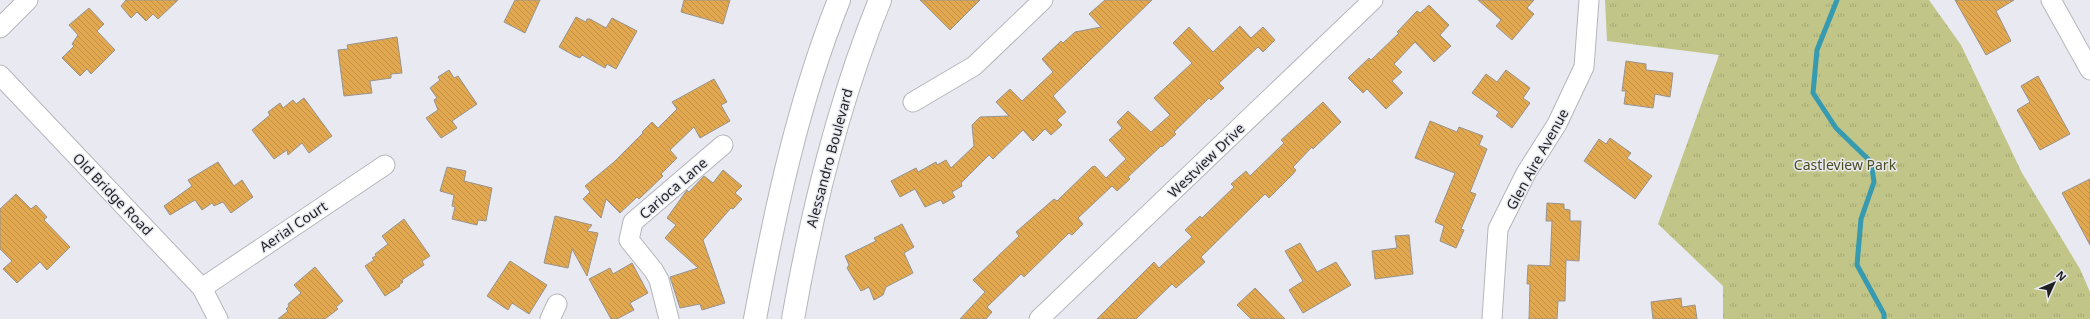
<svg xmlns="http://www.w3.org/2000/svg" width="2090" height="319" viewBox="0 0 2090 319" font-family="'Noto Sans',sans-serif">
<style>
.park{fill:url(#park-tufts)}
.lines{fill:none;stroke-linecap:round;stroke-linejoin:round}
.stream{stroke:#369ab0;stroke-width:5}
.building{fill:url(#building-back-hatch);stroke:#97938e}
.street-casing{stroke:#b5b6bc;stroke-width:21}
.primary-casing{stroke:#b5b6bc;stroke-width:24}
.street{stroke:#fff;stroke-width:19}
.primary{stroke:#fff;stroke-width:22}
.labels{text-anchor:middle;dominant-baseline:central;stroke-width:3;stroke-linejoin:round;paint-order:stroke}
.street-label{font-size:14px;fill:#1f2022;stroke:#e9eaf1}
.park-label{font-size:14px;fill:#4b4d23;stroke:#e9eaf1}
</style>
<defs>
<pattern id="park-tufts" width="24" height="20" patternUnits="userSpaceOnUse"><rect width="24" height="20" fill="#c1c587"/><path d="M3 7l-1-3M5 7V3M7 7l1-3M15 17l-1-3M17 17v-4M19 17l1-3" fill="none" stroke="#a5a974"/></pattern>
<pattern id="building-back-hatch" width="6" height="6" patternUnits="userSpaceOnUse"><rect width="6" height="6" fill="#e2a850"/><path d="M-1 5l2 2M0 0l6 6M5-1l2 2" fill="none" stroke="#c19046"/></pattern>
</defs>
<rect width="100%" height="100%" fill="#e9eaf1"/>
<polygon class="park" points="1605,0 1929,0 1961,45 2022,173 2080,269 2090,292 2090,319 1723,319 1723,286 1658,224 1719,55 1607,41"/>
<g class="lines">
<polyline class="stream" points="1837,0 1817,50 1813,93 1836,128 1871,162 1874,182 1861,219 1857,265 1884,314 1884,319"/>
</g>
<g class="building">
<polygon points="126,0 178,0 158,19 153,14 146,21 137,12 131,18 121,6"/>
<polygon points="515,0 540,0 525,33 504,22"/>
<polygon points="684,0 730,0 723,24 681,12"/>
<polygon points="920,0 980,0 950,30"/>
<polygon points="1105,0 1152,0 1053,96 1066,112 1057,120 1062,125 1051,135 1045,129 1033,141 1023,130 993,159 989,155 961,183 962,186 952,192 955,197 943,204 941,200 925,207 915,189 900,197 891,181 916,168 918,172 936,162 937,165 946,160 951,168 974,146 972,125 980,117 1009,116 996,102 1010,89 1022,101 1053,72 1042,59 1061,41 1063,43 1075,32 1101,27 1089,14"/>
<polygon points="1478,0 1534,0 1527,8 1534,14 1512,40 1496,26 1501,20"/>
<polygon points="1955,0 2014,0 1996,11 2011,41 1986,55"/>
<polygon points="1429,5 1449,25 1440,35 1451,46 1434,62 1415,42 1394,64 1402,72 1392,81 1403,93 1386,109 1367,89 1363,93 1348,78 1369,58 1371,60 1399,33 1397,32 1417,11 1420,13"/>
<polygon points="89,8 104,24 97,31 115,50 91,74 87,69 80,76 62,58 74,46 72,44 78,35 69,25"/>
<polygon points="576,17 586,22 587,19 590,19 606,28 612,18 637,31 616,69 607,64 605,68 582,55 580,58 575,56 559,47"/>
<polygon points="1240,26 1251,38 1263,27 1275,40 1263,52 1258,47 1219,83 1224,88 1211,100 1209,98 1174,132 1176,134 1162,147 1161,146 1128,177 1130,179 1117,191 1112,186 1078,218 1083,224 1072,235 1069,233 1024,277 1021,274 987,307 992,312 986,319 960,319 985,292 973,280 1019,236 1016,232 1054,199 1057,201 1092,167 1095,166 1106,178 1126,159 1109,140 1122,128 1117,122 1128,111 1151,132 1170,115 1154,98 1192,63 1173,43 1189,27 1213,52"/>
<polygon points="397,37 402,73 391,74 391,78 370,81 372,93 344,96 338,50 348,49 347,45"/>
<polygon points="1626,61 1646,64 1646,70 1673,73 1670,97 1655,94 1653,108 1624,104 1626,91 1622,91"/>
<polygon points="449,70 454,78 458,76 477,104 452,121 457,128 441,138 426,118 438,110 434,100 437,98 430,88 440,80 438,77"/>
<polygon points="1506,70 1530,88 1523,98 1530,103 1512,128 1496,116 1499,112 1472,93 1486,74 1497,82"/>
<polygon points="2038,76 2070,134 2040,150 2017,110 2030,102 2021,86"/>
<polygon points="714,79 727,102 721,105 730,121 700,138 694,127 670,150 677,158 661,174 663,176 639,199 637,197 620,213 606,199 601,218 583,199 590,192 585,186 614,162 643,133 642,132 652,122 658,128 677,109 672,102"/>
<polygon points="304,98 332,136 309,153 302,143 288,155 287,150 274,159 252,130 270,115 268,112 280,103 283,108 293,100 296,104"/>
<polygon points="1323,102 1341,122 1313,149 1312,147 1293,167 1296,170 1293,174 1269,198 1265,194 1201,257 1205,262 1176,288 1172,284 1136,319 1097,319 1154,262 1159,268 1192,237 1185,230 1200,216 1202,218 1234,187 1231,184 1246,171 1250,176 1284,143 1281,140"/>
<polygon points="1430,121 1457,132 1459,127 1483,136 1479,145 1487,149 1470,192 1476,194 1461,229 1464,230 1456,248 1440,241 1444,226 1435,222 1455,173 1415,158"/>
<polygon points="1610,138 1631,153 1627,158 1652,176 1635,199 1584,161 1599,139 1606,144"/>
<polygon points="218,162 234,186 242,180 253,197 231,213 223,202 214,206 212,203 202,210 195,200 170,215 164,206 192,186 188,180"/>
<polygon points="447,167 466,171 464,181 492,188 486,221 478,220 477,225 452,219 455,207 452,206 454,195 440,191"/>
<polygon points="723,170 742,186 735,193 742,199 733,209 731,208 703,240 725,303 702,310 700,304 680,308 670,277 698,268 665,238 676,225 667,218 687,190 689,192 704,176 713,183"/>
<polygon points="2090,179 2090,245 2062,193"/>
<polygon points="16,194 31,209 36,205 47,217 44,220 70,247 47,270 40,262 17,283 3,269 12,261 0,249 0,209"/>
<polygon points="1547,203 1564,204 1564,209 1570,210 1570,221 1581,221 1579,261 1566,260 1565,301 1558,301 1557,319 1529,319 1530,284 1527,284 1528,265 1550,266 1552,221 1546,221"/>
<polygon points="555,216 592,225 587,231 598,233 587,276 572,249 568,268 544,263"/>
<polygon points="404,219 430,256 422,261 424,265 402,280 403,282 399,285 400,286 385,296 365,266 374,260 372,258 376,256 375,254 388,244 382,236"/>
<polygon points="902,224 914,247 904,253 913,273 886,287 883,295 874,300 869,287 861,291 847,268 849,265 845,256 876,241 874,238"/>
<polygon points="1409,235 1413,274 1375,279 1372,251 1397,248 1395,236"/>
<polygon points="1300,243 1317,272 1336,262 1351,285 1303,313 1289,290 1303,281 1285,251"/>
<polygon points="510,261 547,285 529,314 512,303 508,310 487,296"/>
<polygon points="632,263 648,293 630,303 634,310 617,319 611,319 589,279 610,268 613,274"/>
<polygon points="315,267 343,301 336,307 338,309 325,319 278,319 288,311 286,309 289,306 288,304 301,293 294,285"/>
<polygon points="1255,288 1285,319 1251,319 1237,305"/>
<polygon points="1681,298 1682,307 1695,305 1697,319 1653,319 1651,302"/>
</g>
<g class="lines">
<defs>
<g id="street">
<polyline points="2051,0 2090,70"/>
<polyline points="0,28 28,0"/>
<polyline points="0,75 202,288 218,319"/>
<polyline points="913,102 974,66 1043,0"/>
<polyline points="202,288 385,165"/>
<polyline points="550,319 557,304"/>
<polyline points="669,319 659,280 654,271 629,240 633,222 723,145"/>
<polyline points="1039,319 1373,0"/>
<polyline points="1492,319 1498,229 1526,173 1557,124 1584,67 1589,0"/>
</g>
<g id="primary">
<path d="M755 319C775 211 798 102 839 0"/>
<path d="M793 319C812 210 838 103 880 0"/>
</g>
</defs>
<use href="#street" class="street-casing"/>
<use href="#primary" class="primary-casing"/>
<use href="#street" class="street"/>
<use href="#primary" class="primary"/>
</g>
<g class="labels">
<g class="street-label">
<text transform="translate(829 158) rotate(-75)">Alessandro Boulevard</text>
<text transform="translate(1537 159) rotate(-61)">Glen Aire Avenue</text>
<text transform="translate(1206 160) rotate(-44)">Westview Drive</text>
<text transform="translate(673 188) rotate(-41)">Carioca Lane</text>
<text transform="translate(113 194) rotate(46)">Old Bridge Road</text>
<text transform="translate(293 226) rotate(-34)">Aerial Court</text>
</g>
<g class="park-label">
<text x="1845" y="164">Castleview Park</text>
</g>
</g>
<g transform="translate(2054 283) rotate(46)" stroke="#e9eaf1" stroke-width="3" paint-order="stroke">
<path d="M0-3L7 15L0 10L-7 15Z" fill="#1f2022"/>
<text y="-6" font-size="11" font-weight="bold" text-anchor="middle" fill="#1f2022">N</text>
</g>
</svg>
